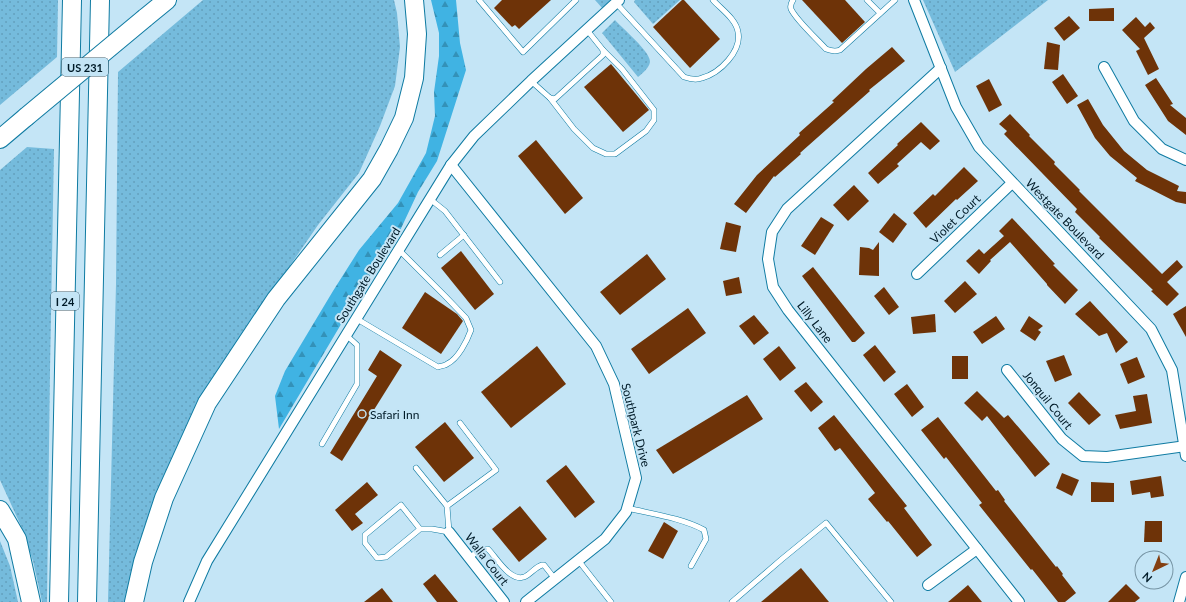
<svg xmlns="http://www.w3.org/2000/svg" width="1186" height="602" viewBox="0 0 1186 602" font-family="Lato,sans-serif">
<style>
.grass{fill:url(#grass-dots)}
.forest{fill:url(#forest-firs)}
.building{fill:#6e3308}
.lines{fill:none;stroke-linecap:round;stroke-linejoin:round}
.lane-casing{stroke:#0f7ba2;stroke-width:6}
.street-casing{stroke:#0f7ba2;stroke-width:12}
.highway-casing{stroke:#0f7ba2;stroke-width:20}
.lane{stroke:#fff;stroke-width:5}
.street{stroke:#fff;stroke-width:10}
.highway{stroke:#fff;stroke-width:18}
.highway-bridge-casing{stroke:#0f7ba2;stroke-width:20;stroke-linecap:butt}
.highway-bridge{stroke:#fff;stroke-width:18}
.poi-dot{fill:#844012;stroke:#c4e5f6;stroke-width:1.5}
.labels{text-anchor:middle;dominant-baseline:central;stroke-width:4;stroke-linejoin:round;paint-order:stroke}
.shield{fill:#c4e5f6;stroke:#3b5866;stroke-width:1}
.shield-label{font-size:11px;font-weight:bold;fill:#001b28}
.street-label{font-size:12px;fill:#001b28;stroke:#c4e5f6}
.poi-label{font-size:12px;fill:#001b28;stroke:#c4e5f6;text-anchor:start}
</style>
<defs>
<pattern id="grass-dots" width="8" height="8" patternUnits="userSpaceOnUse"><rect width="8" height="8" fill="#75bbdc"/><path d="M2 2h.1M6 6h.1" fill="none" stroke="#63a0bd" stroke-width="1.8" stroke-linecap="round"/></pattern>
<pattern id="forest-firs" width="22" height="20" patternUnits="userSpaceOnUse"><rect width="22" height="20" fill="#40b3e3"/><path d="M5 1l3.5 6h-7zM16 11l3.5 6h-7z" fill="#3391b8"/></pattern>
</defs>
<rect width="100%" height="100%" fill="#c4e5f6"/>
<g class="grass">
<polygon points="0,0 58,0 57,57 0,105"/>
<polygon points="203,0 394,0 397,13 400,47 395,86 380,126 359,173 318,225 243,334 125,602 108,602 116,284 118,72"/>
<polygon points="595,0 612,0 603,9"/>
<polygon points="635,0 680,0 653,24 634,2"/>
<polygon points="923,0 1048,0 955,72"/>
<path d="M615 20C622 28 651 52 650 62 649 68 643 73 638 77L602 33Z"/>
<polygon points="27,147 54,149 50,371 47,602 42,602 33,561 21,526 0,480 0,170"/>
<polygon points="0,541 10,566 18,602 0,602"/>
</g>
<polygon class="forest" points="431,0 456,0 460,43 466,70 437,161 418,192 397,237 369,277 279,429 275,396 285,371 333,291 359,250 398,203 426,153 435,116 434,92 439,56 439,33"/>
<g class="building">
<polygon points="502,0 551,0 519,29 515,25 512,27 494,8"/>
<polygon points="682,0 684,0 720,39 690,68 653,27"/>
<polygon points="802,0 845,0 865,22 842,43"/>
<polygon points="1114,8 1114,21 1089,21 1089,9"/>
<polygon points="1069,16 1080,28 1064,41 1054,28"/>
<polygon points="1136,17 1145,27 1150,22 1155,28 1144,38 1159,69 1148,75 1136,51 1140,49 1122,30"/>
<polygon points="1047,42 1060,45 1058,70 1044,69"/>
<polygon points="892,47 905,61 869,90 870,91 800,153 801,154 775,177 774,176 746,213 734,204 757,175 800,135 799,133 834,102 832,101 866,69"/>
<polygon points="611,64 649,110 623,132 584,87"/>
<polygon points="1063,74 1078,96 1067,104 1052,82"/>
<polygon points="1156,78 1173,104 1170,105 1186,118 1186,135 1168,121 1145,85"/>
<polygon points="989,79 1002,105 989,112 976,86"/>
<polygon points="1088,99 1103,125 1124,151 1147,170 1179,186 1177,191 1186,192 1186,204 1176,202 1135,181 1137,178 1110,156 1095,138 1077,105"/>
<polygon points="1010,114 1030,135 1029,136 1055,162 1054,164 1080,190 1079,191 1162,274 1177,260 1183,267 1167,282 1179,294 1167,306 1151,291 1153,290 1099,238 1100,237 1075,212 1077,209 1004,134 1007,131 999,124"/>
<polygon points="921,122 940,141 930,150 921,142 897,164 899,166 878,184 868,173 898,145 897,144"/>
<polygon points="536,140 583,198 565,214 518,156"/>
<polygon points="964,167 978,181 957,200 956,199 926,228 913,213 933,194 935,196"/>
<polygon points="854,185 869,201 848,221 833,205"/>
<polygon points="894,213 907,224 893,243 879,232"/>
<polygon points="821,217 834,225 815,255 801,246"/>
<polygon points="1012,218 1029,236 1055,264 1053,265 1078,290 1065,304 1047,285 1047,284 1010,242 990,260 991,261 979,274 966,261 979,249 984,254 1004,236 999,231"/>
<polygon points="726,222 741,226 736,252 720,249"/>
<polygon points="879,242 879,276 859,275 860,247 869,248 873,250"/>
<polygon points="461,251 494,294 475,310 441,268"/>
<polygon points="647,254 666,279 620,315 600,292"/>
<polygon points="813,267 865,333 855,342 852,342 802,276"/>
<polygon points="739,277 742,293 726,296 723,281"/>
<polygon points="965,281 977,294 955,313 944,301"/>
<polygon points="884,287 899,307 889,315 874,296"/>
<polygon points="425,292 457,314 463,321 441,354 402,328"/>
<polygon points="1090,301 1128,342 1116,353 1107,333 1099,336 1075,314"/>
<polygon points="1186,306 1186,337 1173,314"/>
<polygon points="688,308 706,333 649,374 631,349"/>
<polygon points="935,314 936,332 913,334 911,317"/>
<polygon points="754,315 769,333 754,345 739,326"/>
<polygon points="996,316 1005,329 982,344 973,332"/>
<polygon points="1029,316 1043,326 1038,330 1041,332 1035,341 1020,331"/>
<polygon points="875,345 896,372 884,382 863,355"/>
<polygon points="537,346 566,384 511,428 481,392"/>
<polygon points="779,346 796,368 780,381 763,359"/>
<polygon points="380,350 402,365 342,461 330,453 377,376 368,370"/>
<polygon points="1064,355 1072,375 1055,382 1046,361"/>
<rect x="952" y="356" width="16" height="23"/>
<polygon points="1137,357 1145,377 1128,384 1120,364"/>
<polygon points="806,382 823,402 811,412 794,391"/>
<polygon points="907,384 924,407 912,417 894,394"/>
<polygon points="977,391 1004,418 1008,415 1050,464 1035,477 987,416 982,421 964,403"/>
<polygon points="1079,392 1101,415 1089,425 1068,403"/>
<polygon points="1147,394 1152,423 1120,429 1115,415 1136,411 1133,396"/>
<polygon points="747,395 763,419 673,474 656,450"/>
<polygon points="834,415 907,506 904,508 932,545 917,557 888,521 887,522 868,499 875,493 840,448 835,451 818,428"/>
<polygon points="938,417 996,491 998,490 1005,500 1004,501 1056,567 1057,566 1063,574 1062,575 1076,593 1065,602 1058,602 1032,569 1031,570 979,505 982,503 946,457 944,459 921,430"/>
<polygon points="445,422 474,458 444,482 415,447"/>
<polygon points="566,465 595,502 575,518 546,481"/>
<polygon points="1062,473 1079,480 1072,496 1056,488"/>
<polygon points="1161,476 1164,496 1151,498 1150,492 1132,495 1130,481"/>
<polygon points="367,482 378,495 355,514 363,523 352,531 335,510"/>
<polygon points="1091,482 1114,483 1114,502 1091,502"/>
<polygon points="520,506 547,539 519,562 492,529"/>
<polygon points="1145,521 1162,521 1162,542 1144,542"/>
<polygon points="664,522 678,531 663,559 648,551"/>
<polygon points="801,568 829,602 761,602"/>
<polygon points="435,574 458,602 437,602 423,584"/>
<polygon points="1126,584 1140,598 1135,602 1108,602"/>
<polygon points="968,585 982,602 948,602"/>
<polygon points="382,588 393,602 364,602"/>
</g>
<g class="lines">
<defs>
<g id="lane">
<polyline points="479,0 523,52 576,0"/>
<path d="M793 0C791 3 790 6 791 9 796 20 817 39 826 49 831 51 835 52 840 50L895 0"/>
<polyline points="867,0 880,13"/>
<path d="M616 3 684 77C690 79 697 80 702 78 720 73 742 51 738 32 736 19 721 9 713 0"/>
<polyline points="531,81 550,98 555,99 603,55 603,50 587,30"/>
<polyline points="550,98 574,129 593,148 606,154 615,154 646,131 654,120 654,110 622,69 603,50"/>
<polyline points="430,199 445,211 500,282"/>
<polyline points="440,255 464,235"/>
<path d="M357 319 438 367C440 366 445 366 447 364 458 359 467 341 471 330L466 318 445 296 399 250"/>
<polyline points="322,444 357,384 357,345 346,335"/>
<polyline points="416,468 447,506"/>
<path d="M627 508C652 514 682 518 704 530L706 539 691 566"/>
<polyline points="420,529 386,557 377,558 365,543 365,535 401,505 420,529 432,529 449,532 447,506 496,470 460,423"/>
<path d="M469 558 481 549H488C496 557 510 582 524 577 530 575 535 567 542 565H544L555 579"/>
<polyline points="578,560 611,602"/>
<polyline points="732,602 782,559 826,523 891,602"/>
</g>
<g id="street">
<polyline points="914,0 956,107 979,147 1151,329 1172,370 1186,456"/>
<polyline points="1104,67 1134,121 1162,149 1186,160"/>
<polyline points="941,68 787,209 772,232 768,259 773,287 788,310 1019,602"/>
<polyline points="451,165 596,346 614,384 636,478 626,512 605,539 526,602"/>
<polyline points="917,274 1012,183"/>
<polyline points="1007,370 1062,439 1083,456 1107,457 1186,446"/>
<polyline points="449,532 504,602"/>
<polyline points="928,585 977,549"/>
<polyline points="189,602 207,561 451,165 474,136 531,81 619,0"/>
<polyline points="1179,602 1186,577"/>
</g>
<g id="highway">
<polyline points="145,18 167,0"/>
<polyline points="0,139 26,117"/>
<polyline points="0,510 17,539 31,602"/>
<polyline points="59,602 72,0"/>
<polyline points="87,602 100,0"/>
<polyline points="134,602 143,562 164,498 207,403 276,299 372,179 389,149 404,118 414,78 417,34 414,0"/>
</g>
</defs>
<use href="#lane" class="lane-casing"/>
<use href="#street" class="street-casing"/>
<use href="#highway" class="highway-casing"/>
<use href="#lane" class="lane"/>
<use href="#street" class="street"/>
<use href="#highway" class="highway"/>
<defs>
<polyline id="highway-bridge" points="26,117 145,18"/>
</defs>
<use href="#highway-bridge" class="highway-bridge-casing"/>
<use href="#highway-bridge" class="highway-bridge"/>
</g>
<circle class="poi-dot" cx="362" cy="414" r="4"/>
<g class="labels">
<g class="shield">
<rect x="62" y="58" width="46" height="18" rx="3"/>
<rect x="51" y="292" width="28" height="18" rx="3"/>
</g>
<g class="shield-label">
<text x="85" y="67">US 231</text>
<text x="65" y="301">I 24</text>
</g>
<g class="street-label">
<text transform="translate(955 219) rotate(-44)">Violet Court</text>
<text transform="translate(1065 219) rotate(46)">Westgate Boulevard</text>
<text transform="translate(368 275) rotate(-58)">Southgate Boulevard</text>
<text transform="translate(815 322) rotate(52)">Lilly Lane</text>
<text transform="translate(1048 400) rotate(51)">Jonquil Court</text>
<text transform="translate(636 425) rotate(76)">Southpark Drive</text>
<text transform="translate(487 559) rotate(52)">Walla Court</text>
</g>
<g class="poi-label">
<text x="370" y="414">Safari Inn</text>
</g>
</g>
<g transform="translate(1154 570) rotate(223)"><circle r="19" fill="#c4e5f6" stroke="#7694a4"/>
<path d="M0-3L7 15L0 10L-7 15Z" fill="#844012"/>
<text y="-6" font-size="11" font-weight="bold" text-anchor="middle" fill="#001b28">N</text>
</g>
</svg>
